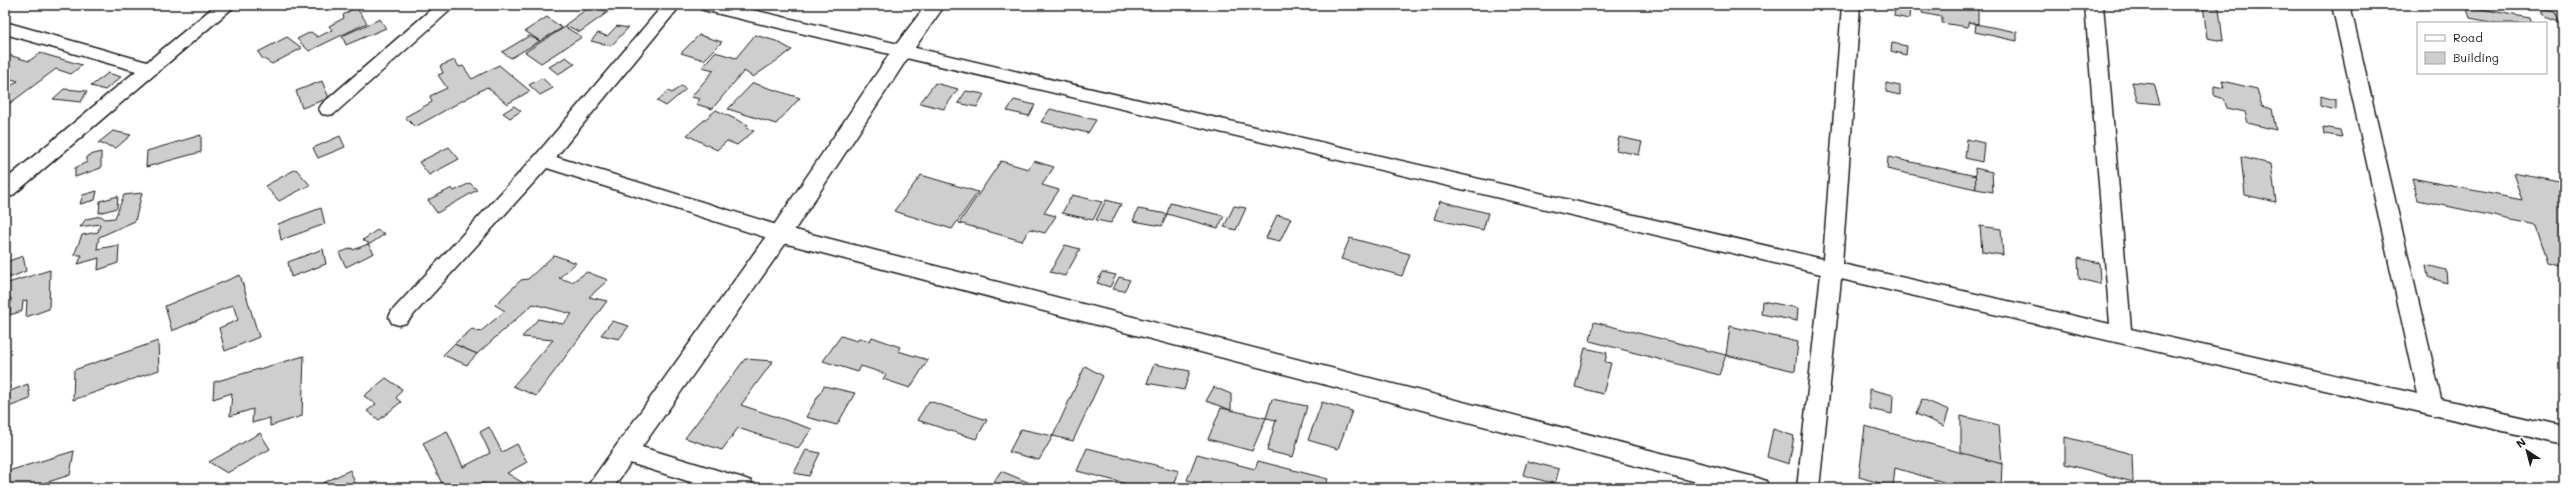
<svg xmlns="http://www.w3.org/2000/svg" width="2569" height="493" viewBox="0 0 2569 493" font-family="Mali,sans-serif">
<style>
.building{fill:#cecece;stroke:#1c1c1c}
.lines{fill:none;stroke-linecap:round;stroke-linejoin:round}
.minor-casing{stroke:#1c1c1c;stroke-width:3}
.tertiary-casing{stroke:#1c1c1c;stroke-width:3}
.minor{fill:#fff;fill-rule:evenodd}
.tertiary{fill:#fff;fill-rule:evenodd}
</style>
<rect width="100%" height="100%" fill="#fff"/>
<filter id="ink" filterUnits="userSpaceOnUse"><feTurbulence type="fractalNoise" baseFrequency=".025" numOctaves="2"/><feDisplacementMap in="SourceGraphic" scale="8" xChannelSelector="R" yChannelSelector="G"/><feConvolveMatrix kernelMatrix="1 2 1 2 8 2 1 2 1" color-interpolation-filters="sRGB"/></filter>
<g filter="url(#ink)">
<g class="building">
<polygon points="592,5 608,12 580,32 565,25"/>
<polygon points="1895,5 1910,5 1909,19 1894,16"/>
<polygon points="1923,5 1966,5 1978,7 1978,24 1968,22 1968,27 1942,23 1942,17 1922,13"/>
<polygon points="2203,5 2219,8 2223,41 2207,38"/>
<polygon points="2466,6 2529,18 2531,23 2496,23 2470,18"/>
<polygon points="356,7 367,23 309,51 297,39 311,32 318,37 332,30 329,26 344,18 343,15"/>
<polygon points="2540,8 2556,11 2560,21 2543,15"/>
<polygon points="547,17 562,28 540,41 525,31"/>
<polygon points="380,19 386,28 346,45 342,36"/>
<polygon points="1976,24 2017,32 2017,41 1975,32"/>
<polygon points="617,26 628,28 611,46 591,41 598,33 607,36"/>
<polygon points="565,27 582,37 541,63 525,52"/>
<polygon points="699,35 722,42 704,60 681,53"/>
<polygon points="755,35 776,41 792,50 753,77 744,71 712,109 696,104 700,99 691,97 714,70 702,67 715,52 736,58"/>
<polygon points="529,36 540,41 511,58 502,52"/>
<polygon points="287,37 302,48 272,64 262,58 258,52"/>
<polygon points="1892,43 1907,46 1906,55 1891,51"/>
<polygon points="40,53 82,65 71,74 56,69 5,107 5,90 18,81 5,77 5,54 29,61"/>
<polygon points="566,57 575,64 558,74 549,67"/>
<polygon points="455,60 459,67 463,66 472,79 499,65 530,91 507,104 487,87 415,127 405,117 432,102 430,96 447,88 438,75 443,73 440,66"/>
<polygon points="108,73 121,77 105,90 91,86"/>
<polygon points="542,78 553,88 540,95 529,85"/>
<polygon points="322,81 329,98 302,108 296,91"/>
<polygon points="2222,81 2257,89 2262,106 2272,109 2276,130 2248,123 2245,112 2227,108 2224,99 2214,96 2214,86 2224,88"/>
<polygon points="2132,82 2154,84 2160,104 2138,102"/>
<polygon points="753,83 800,98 776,124 728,109"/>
<polygon points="935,83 958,89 944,109 920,103"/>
<polygon points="1886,83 1900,86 1900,95 1886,92"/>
<polygon points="681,86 686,89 666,106 657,101 668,91 672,93"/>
<polygon points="64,89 87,91 81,102 53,99"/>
<polygon points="966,91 984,94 977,107 958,103"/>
<polygon points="2320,96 2336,100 2336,110 2320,106"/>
<polygon points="1014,100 1035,105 1029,116 1007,111"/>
<polygon points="514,106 521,111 510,118 503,113"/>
<polygon points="1050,109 1096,120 1088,133 1041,122"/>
<polygon points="716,110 748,125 746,128 754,131 737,145 727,141 717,150 687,135"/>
<polygon points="2324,127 2340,130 2342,137 2325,134"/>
<polygon points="113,131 131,135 116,148 98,143"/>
<polygon points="201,135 201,152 146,167 147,151"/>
<polygon points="340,136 345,147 318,158 313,148"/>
<polygon points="1619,137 1642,142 1639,155 1616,150"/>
<polygon points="1967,139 1984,143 1982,162 1965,158"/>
<polygon points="449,147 459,159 429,175 419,162"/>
<polygon points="101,152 101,168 75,177 75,168 87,162 87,156"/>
<polygon points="1888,157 1976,176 1976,189 1887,169"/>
<polygon points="2241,157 2271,164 2276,202 2245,195"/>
<polygon points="1001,161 1028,169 1034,161 1054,167 1042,185 1059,190 1044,213 1056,216 1045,233 1030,229 1022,241 959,223"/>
<polygon points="1975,168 1992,172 1993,192 1976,189"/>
<polygon points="296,169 310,185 279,201 265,186"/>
<polygon points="2513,173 2564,183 2564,267 2548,263 2536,225 2418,200 2412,178 2522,200"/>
<polygon points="921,175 978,192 952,229 894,211"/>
<polygon points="470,183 477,190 437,213 428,200 452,188 454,191"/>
<polygon points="97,191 95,200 80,204 83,195"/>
<polygon points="142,193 135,221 99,237 97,249 119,245 118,263 98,270 99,258 78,264 82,255 74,255 82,235 98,232 100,224 80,227 86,219 101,216 105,219 115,218 124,195"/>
<polygon points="1072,195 1102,202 1093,220 1062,213"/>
<polygon points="118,196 117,208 99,213 100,201"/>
<polygon points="1106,200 1121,204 1111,223 1096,220"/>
<polygon points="1440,201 1488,213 1483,230 1434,219"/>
<polygon points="1170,203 1224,216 1218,228 1167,214"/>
<polygon points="1234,206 1246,208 1236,230 1224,227"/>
<polygon points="321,208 325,224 281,240 278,224"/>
<polygon points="1138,209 1167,214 1162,226 1133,221"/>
<polygon points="1277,215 1291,218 1280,241 1266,238"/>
<polygon points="1980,226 2001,229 2003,255 1982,252"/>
<polygon points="377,230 385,234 370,244 363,240"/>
<polygon points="1350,238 1410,254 1402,276 1341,259"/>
<polygon points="368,244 374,253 346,267 339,253 352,248 353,250"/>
<polygon points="1065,245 1080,249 1065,276 1050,272"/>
<polygon points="323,249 326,264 291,277 288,262"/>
<polygon points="554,255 576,263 559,278 572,282 587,272 608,280 589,297 607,301 536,396 513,386 553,340 522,337 538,319 563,324 572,314 533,304 477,354 454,344 472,329 480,332 505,311 495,305 521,280 528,279"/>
<polygon points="23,256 26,271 9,278 6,262"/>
<polygon points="2078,258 2099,263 2100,284 2079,279"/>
<polygon points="2426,265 2446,270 2447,283 2428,277"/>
<polygon points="50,270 49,309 26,317 27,300 23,301 22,311 10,315 11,298 5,300 5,279 8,283"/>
<polygon points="1102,272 1116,275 1110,287 1097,283"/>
<polygon points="240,275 259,337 225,351 219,328 238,320 233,305 172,331 165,306"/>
<polygon points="1119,277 1130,280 1124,291 1113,289"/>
<polygon points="1762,301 1798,308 1797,321 1761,314"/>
<polygon points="612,321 629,326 619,339 601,335"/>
<polygon points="1594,322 1726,355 1719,375 1590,341"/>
<polygon points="1730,326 1798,342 1795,371 1726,355"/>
<polygon points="841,336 857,341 859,338 870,341 872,337 900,347 898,351 928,360 910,388 883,379 886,374 861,366 858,372 823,361"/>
<polygon points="158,341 159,370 73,400 74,370"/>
<polygon points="454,344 477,354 467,365 443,355"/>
<polygon points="1585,348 1607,353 1605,362 1611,363 1603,394 1575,387"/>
<polygon points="304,356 302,416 270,426 270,418 252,423 253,409 230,416 232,393 213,399 214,382"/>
<polygon points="745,359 773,361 741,405 812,429 798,448 738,428 722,450 685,438"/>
<polygon points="1154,364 1190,371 1184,390 1147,383"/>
<polygon points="1085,366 1103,376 1073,441 1053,436"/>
<polygon points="386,378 402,389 396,398 401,402 379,420 367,411 376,404 364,396"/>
<polygon points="28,384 30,399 6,408 7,427 5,428 5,393"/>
<polygon points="824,386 855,393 837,425 806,417"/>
<polygon points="1214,387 1231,394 1231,410 1206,401"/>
<polygon points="1869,389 1893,395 1892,414 1869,409"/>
<polygon points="1272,399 1307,406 1293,457 1267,451 1276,420 1266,418"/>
<polygon points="1922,399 1949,410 1944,426 1916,414"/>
<polygon points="929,401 987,420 976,439 917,420"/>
<polygon points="1322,402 1352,411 1338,449 1308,440"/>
<polygon points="1221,408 1266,418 1252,451 1208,439"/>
<polygon points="1961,416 1999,425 2002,464 1961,457"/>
<polygon points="1865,426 2002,464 2001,488 1964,488 1895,468 1893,487 1859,477"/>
<polygon points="489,427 502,452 517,444 527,462 507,473 531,488 491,488 482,483 472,488 444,488 423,443 447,431 463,467 490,453 480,432"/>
<polygon points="1021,429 1053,436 1039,460 1009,452"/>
<polygon points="1773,429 1794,436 1789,464 1767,457"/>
<polygon points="260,433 270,449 227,473 209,462"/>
<polygon points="2065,437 2132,454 2133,482 2065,464"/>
<polygon points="1087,448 1179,471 1173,488 1143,488 1077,471"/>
<polygon points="806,450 820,453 809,476 794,473"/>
<polygon points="74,451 70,475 29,488 5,488 5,472"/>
<polygon points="1197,454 1255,469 1258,461 1328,479 1325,488 1218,488 1187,480"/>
<polygon points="1527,461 1559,469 1555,484 1523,475"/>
<polygon points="350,470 355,483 344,488 313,488"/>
<polygon points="1001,471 1030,483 1027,488 991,486"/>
</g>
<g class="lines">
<defs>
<g id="minor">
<polygon points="216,5 236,5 12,196 5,198 5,180 136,71 5,34 5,22 147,62"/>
<polygon points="436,5 456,5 334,114 328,115 322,114 319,109 322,104"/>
<polygon points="663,5 681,5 556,157 780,226 1758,478 1766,481 1769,488 1720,488 780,242 547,168 406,323 399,325 392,323 389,317 392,311 536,155"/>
<polygon points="698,5 731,5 1823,259 1842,5 1860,5 1842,264 2110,324 2085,5 2103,5 2131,329 2418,394 2332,5 2350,5 2441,399 2564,427 2564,445 1841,279 1819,488 1797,488 1821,274 707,11 701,9"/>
<polygon points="625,442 743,478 751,481 754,488 710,488 617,459 614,452 617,445"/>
</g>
<polygon id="tertiary" points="926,5 945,5 909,56 788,240 613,488 586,488 772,228 895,46"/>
</defs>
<use href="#minor" class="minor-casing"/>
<use href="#tertiary" class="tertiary-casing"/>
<use href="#minor" class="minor"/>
<use href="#tertiary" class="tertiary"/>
</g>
</g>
<rect width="2569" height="493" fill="none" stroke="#fff" stroke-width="20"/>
<rect x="10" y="10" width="2549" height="473" fill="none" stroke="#1c1c1c" stroke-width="1.5" filter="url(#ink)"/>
<rect x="2417" y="22" width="130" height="52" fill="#ffffff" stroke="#a4a4a4"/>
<rect x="2425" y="35" width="20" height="6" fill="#ffffff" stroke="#a4a4a4"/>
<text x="2453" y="42" font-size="12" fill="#1c1c1c">Road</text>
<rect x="2425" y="52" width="20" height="12" fill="#cecece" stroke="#a4a4a4"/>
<text x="2453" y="62" font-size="12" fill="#1c1c1c">Building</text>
<g transform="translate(2527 451) rotate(324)" stroke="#ffffff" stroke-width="3" paint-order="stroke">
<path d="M0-3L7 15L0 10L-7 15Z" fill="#1c1c1c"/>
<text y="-6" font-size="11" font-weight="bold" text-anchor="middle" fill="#1c1c1c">N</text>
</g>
</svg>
